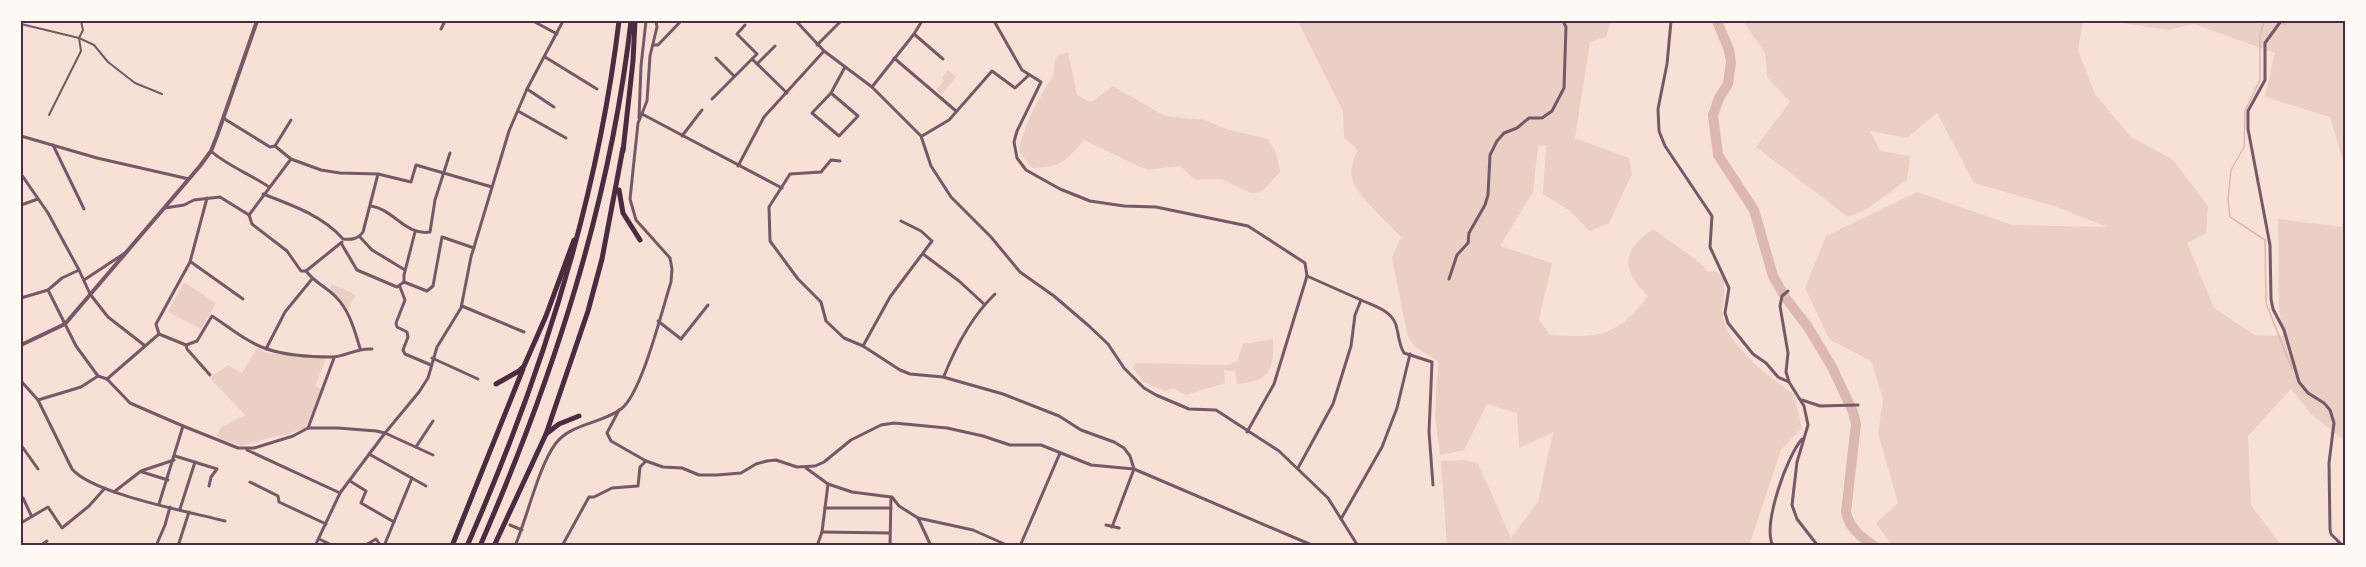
<svg xmlns="http://www.w3.org/2000/svg" width="2366" height="567" viewBox="0 0 2366 567" font-family="'Titillium Web',sans-serif">
<style>
.green{fill:#ebcfc5}
.lines{fill:none;stroke-linecap:round;stroke-linejoin:round}
.stream{stroke:#dcb8b0;stroke-width:1.5}
.river{stroke:#dcb8b0;stroke-width:10}
.pedestrian{stroke:#755966;stroke-width:2}
.minor{stroke:#755966;stroke-width:3}
.tertiary{stroke:#755966;stroke-width:4}
.motorway{stroke:#4a2c40;stroke-width:5}
.neatline{fill:none;stroke:#4a2c40;stroke-width:2}
</style>
<rect width="100%" height="100%" fill="#f7e1d7"/>
<g class="green">
<path d="M1298 21H1611L1606 37 1590 42 1575 138 1629 158 1632 174 1609 223 1590 231 1569 210 1543 194 1546 145 1538 146 1533 192 1500 246 1552 263 1539 320 1550 335C1600 338 1616 337 1648 296 1621 269 1621 251 1653 229L1703 265 1707 271 1717 272 1724 279C1724 285 1725 292 1724 298 1724 303 1721 307 1722 312 1724 342 1770 379 1794 394L1802 428 1781 450 1749 546H1447L1441 461 1463 460 1478 463 1511 538 1538 502 1553 432 1519 448 1517 413 1487 404 1464 450 1440 455 1435 416 1438 361 1415 347 1408 337 1392 258 1401 237C1389 223 1355 195 1352 178 1350 168 1354 158 1358 150L1344 138 1343 111Z"/>
<polygon points="1743,21 2083,21 2078,51 2095,94 2131,137 2172,159 2208,206 2206,233 2187,243 2214,308 2254,335 2283,336 2279,307 2278,219 2342,227 2345,215 2345,441 2311,414 2291,389 2248,436 2251,505 2282,546 1892,546 1876,523 1898,503 1878,433 1883,399 1871,361 1829,339 1805,288 1826,236 1917,192 2012,225 2107,227 2057,207 1974,183 1937,113 1907,138 1870,131 1880,151 1910,156 1907,180 1865,210 1848,217 1756,147 1790,102 1767,77 1765,53"/>
<polygon points="2108,21 2345,21 2345,168 2330,117 2265,97 2275,53 2194,24 2169,30"/>
<path d="M1068 52 1077 95 1091 102 1113 86 1165 116 1205 120 1229 130 1268 139 1276 152 1280 172 1262 192 1251 193 1221 179 1195 180 1180 166 1147 170 1084 140C1065 161 1062 167 1032 168L1019 152C1023 124 1038 102 1052 77 1056 70 1052 64 1058 55Z"/>
<polygon points="948,70 956,77 941,95 936,90 944,81 942,78"/>
<polygon points="184,282 216,303 201,329 168,312"/>
<polygon points="332,284 356,295 348,309 330,288"/>
<path d="M1273 339C1274 371 1270 381 1237 384L1235 371 1224 370 1225 383 1186 395 1173 388 1165 391 1143 382 1133 368 1135 363 1228 365 1237 361 1243 344Z"/>
<polygon points="257,348 267,353 326,359 315,386 322,389 305,428 286,435 272,437 242,446 216,437 221,427 245,415 210,378 228,365 242,373"/>
</g>
<g class="lines">
<g class="stream">
<polyline points="2269,21 2264,22 2260,35 2260,80 2245,111 2244,147 2231,170 2228,199 2230,217 2265,240 2266,303 2292,369"/>
<polyline points="2275,21 2286,25 2288,21"/>
</g>
<path class="river" d="M1717 21 1729 50 1731 62 1728 84 1719 98 1713 115 1718 155 1754 210 1773 276 1785 297 1808 327 1832 367 1853 412 1856 424 1846 512C1849 528 1861 537 1874 546"/>
<g class="pedestrian">
<polyline points="21,24 79,38 94,45 108,62 135,83 162,94"/>
<polyline points="49,115 81,51 79,38 83,30 81,21"/>
</g>
<g class="minor">
<polyline points="533,21 557,34"/>
<polyline points="796,21 824,51 872,87 921,136 931,166 951,197 991,237 1020,272 1054,296 1089,326 1108,344 1124,368 1144,388 1156,395 1189,409 1216,410 1279,451 1328,498 1358,546"/>
<polyline points="994,21 1022,70 1041,82 1017,131 1014,142 1017,158 1026,170 1060,189 1090,201 1124,206 1156,207 1248,226 1305,263 1307,276 1361,300 1355,315 1351,346 1333,404 1298,468"/>
<polyline points="1671,21 1667,64 1658,109 1659,131 1665,146 1712,216 1710,247 1729,288 1725,313 1728,323 1753,354 1766,363 1778,377 1789,382 1804,406 1808,425 1797,462 1792,505 1797,519 1818,546"/>
<polyline points="2281,21 2265,43 2265,80 2248,111 2248,129 2270,245 2271,299 2273,309 2284,330 2299,382 2308,393 2324,403 2330,410 2334,423 2329,463 2330,529 2331,534 2343,546"/>
<polyline points="441,29 445,21"/>
<polyline points="914,34 943,59"/>
<polyline points="653,45 658,45 681,21"/>
<polyline points="817,45 841,21"/>
<polyline points="545,57 597,89"/>
<polyline points="716,58 734,76"/>
<polyline points="894,58 956,111"/>
<polyline points="752,59 787,93"/>
<polyline points="757,64 775,46"/>
<polyline points="872,87 914,34 922,21"/>
<polyline points="527,89 554,107"/>
<polyline points="831,93 858,116 839,136 812,113 831,93 845,67"/>
<polyline points="712,99 757,54 737,34 745,25"/>
<polyline points="518,111 566,138"/>
<polyline points="642,114 782,188"/>
<polyline points="223,118 270,147 275,146 291,159 249,215"/>
<polyline points="639,118 641,66 646,21"/>
<polyline points="21,136 97,158 189,179"/>
<polyline points="682,136 702,110"/>
<polyline points="922,136 949,120 992,71 1015,88 1029,75"/>
<polyline points="53,145 84,209"/>
<polyline points="275,146 291,120"/>
<path d="M211 151C226 165 250 174 269 187"/>
<polyline points="291,159 321,170 340,173 378,174"/>
<polyline points="840,161 831,160 821,172 790,174 769,207 770,241 798,279 821,302 826,321 844,338 863,346 900,370 910,374 943,377 1003,394 1059,416 1081,430 1114,442 1124,448 1130,456 1134,469 1112,527"/>
<polyline points="738,166 764,117 824,51"/>
<polyline points="21,174 48,213 79,270 90,294 108,317 144,345"/>
<path d="M263 194C292 205 323 216 343 239 352 240 358 239 363 232L378 174 411 182 416 165 492 187"/>
<path d="M207 198 190 262 156 324 159 334 186 345 197 341 212 316C229 327 248 343 267 349 285 355 313 357 332 357 344 357 356 348 372 349"/>
<polyline points="21,205 38,199"/>
<path d="M371 206C393 209 406 236 430 232L435 200 450 153"/>
<path d="M165 208 184 205 194 200 220 197 249 215 252 224 287 251 301 271H306C314 282 326 287 335 296 350 311 354 329 360 348"/>
<polyline points="360,237 372,250 405,270"/>
<polyline points="341,243 357,270 397,287 404,282 404,275 415,232"/>
<polyline points="923,254 959,281 984,304"/>
<polyline points="191,262 243,299"/>
<polyline points="306,271 342,242"/>
<polyline points="1449,279 1457,255 1468,243 1469,233 1485,205 1488,195 1490,155 1497,141 1504,133 1517,128 1529,118 1542,118 1552,111 1564,88 1566,27 1563,21"/>
<polyline points="84,280 125,253"/>
<polyline points="404,282 427,291 433,286 442,237 474,248"/>
<polyline points="400,287 405,300 396,323 397,327 407,332 408,337 403,350 405,354 431,365"/>
<polyline points="48,290 76,346 98,376 107,379 130,403 183,426 238,448 254,448 293,436 308,428 338,428 376,431 385,433 433,455"/>
<polyline points="1788,291 1782,296 1780,306 1788,353 1786,372 1789,382"/>
<polyline points="21,298 48,290 62,278 79,270"/>
<path d="M1361 300C1376 307 1394 311 1397 329 1399 337 1399 345 1404 353L1432 362 1429 432 1433 485"/>
<polyline points="462,306 524,332"/>
<polyline points="658,321 681,339 708,305"/>
<polyline points="186,345 187,349 210,375"/>
<polyline points="863,346 890,297 932,241 921,231 901,221"/>
<polyline points="266,349 285,312 312,279"/>
<polyline points="432,358 478,379"/>
<path d="M944 376C956 346 971 317 995 294"/>
<polyline points="107,379 159,334"/>
<path d="M21 381 38 400 72 469C93 494 190 512 225 521"/>
<polyline points="38,400 81,387 98,376"/>
<polyline points="1802,400 1820,406 1858,405"/>
<polyline points="619,410 607,433 611,441 646,461 663,467 682,468 699,475 717,475 741,473 756,464 767,461 776,460 797,467 815,466 824,462 851,440 881,425 894,423 947,428 983,436 1010,445 1041,445 1091,465 1134,469 1314,546"/>
<polyline points="308,428 334,358"/>
<polyline points="1247,432 1274,384 1307,276"/>
<polyline points="21,445 38,469"/>
<polyline points="416,447 433,421"/>
<polyline points="247,450 340,493"/>
<polyline points="369,454 426,486"/>
<polyline points="175,456 217,469 211,477 209,486"/>
<polyline points="806,468 828,484"/>
<polyline points="142,472 168,480"/>
<polyline points="350,481 366,491 361,503 394,522"/>
<polyline points="250,482 278,496 279,502 326,524"/>
<polyline points="114,492 141,471 174,460"/>
<polyline points="892,497 899,506 918,518"/>
<polyline points="21,499 23,498 31,515"/>
<polyline points="159,504 183,426"/>
<polyline points="825,508 891,508"/>
<polyline points="180,509 195,462"/>
<polyline points="1341,519 1382,447 1397,408 1410,354"/>
<polyline points="21,523 48,507 62,528 89,506 105,488"/>
<polyline points="510,525 522,530"/>
<polyline points="1106,525 1119,528"/>
<polyline points="822,532 890,533"/>
<polyline points="319,539 334,546"/>
<polyline points="40,546 47,541"/>
<polyline points="156,546 165,525 170,507"/>
<polyline points="178,546 189,512"/>
<polyline points="315,546 340,493 385,433 419,392 428,378 437,347 461,308 471,257 509,131 527,89 563,21"/>
<polyline points="364,546 376,539 381,546"/>
<polyline points="384,546 412,478"/>
<path d="M515 546C527 518 539 465 556 443 572 423 601 424 621 409 642 393 662 310 671 282L672 269 670 258 636 220 630 199 638 123 647 101 650 56 657 27 656 21"/>
<polyline points="562,546 589,497 594,497 612,488 638,486 640,467 646,461"/>
<polyline points="817,546 822,532 828,484 852,492 891,497 890,546"/>
<polyline points="931,546 918,518 973,530 1009,546"/>
<polyline points="1020,546 1060,453"/>
<path d="M1773 546C1762 525 1787 456 1802 439"/>
</g>
<polyline class="tertiary" points="21,345 65,324 200,166 211,151 217,136 257,21"/>
<g class="motorway">
<polyline points="623,151 633,61 635,21"/>
<polyline points="619,190 623,213 640,240"/>
<polyline points="496,384 519,371 524,366 546,316 574,240"/>
<polyline points="546,434 588,311 602,259 623,148"/>
<polyline points="452,546 523,369"/>
<path d="M467 546C541 378 597 204 619 21"/>
<path d="M480 546C553 378 610 204 631 21"/>
<polyline points="494,546 546,434 559,424 579,416"/>
</g>
</g>
<rect width="2366" height="567" fill="none" stroke="#fffaf5" stroke-width="45"/>
<rect x="22" y="22" width="2322" height="522" class="neatline"/>
</svg>
